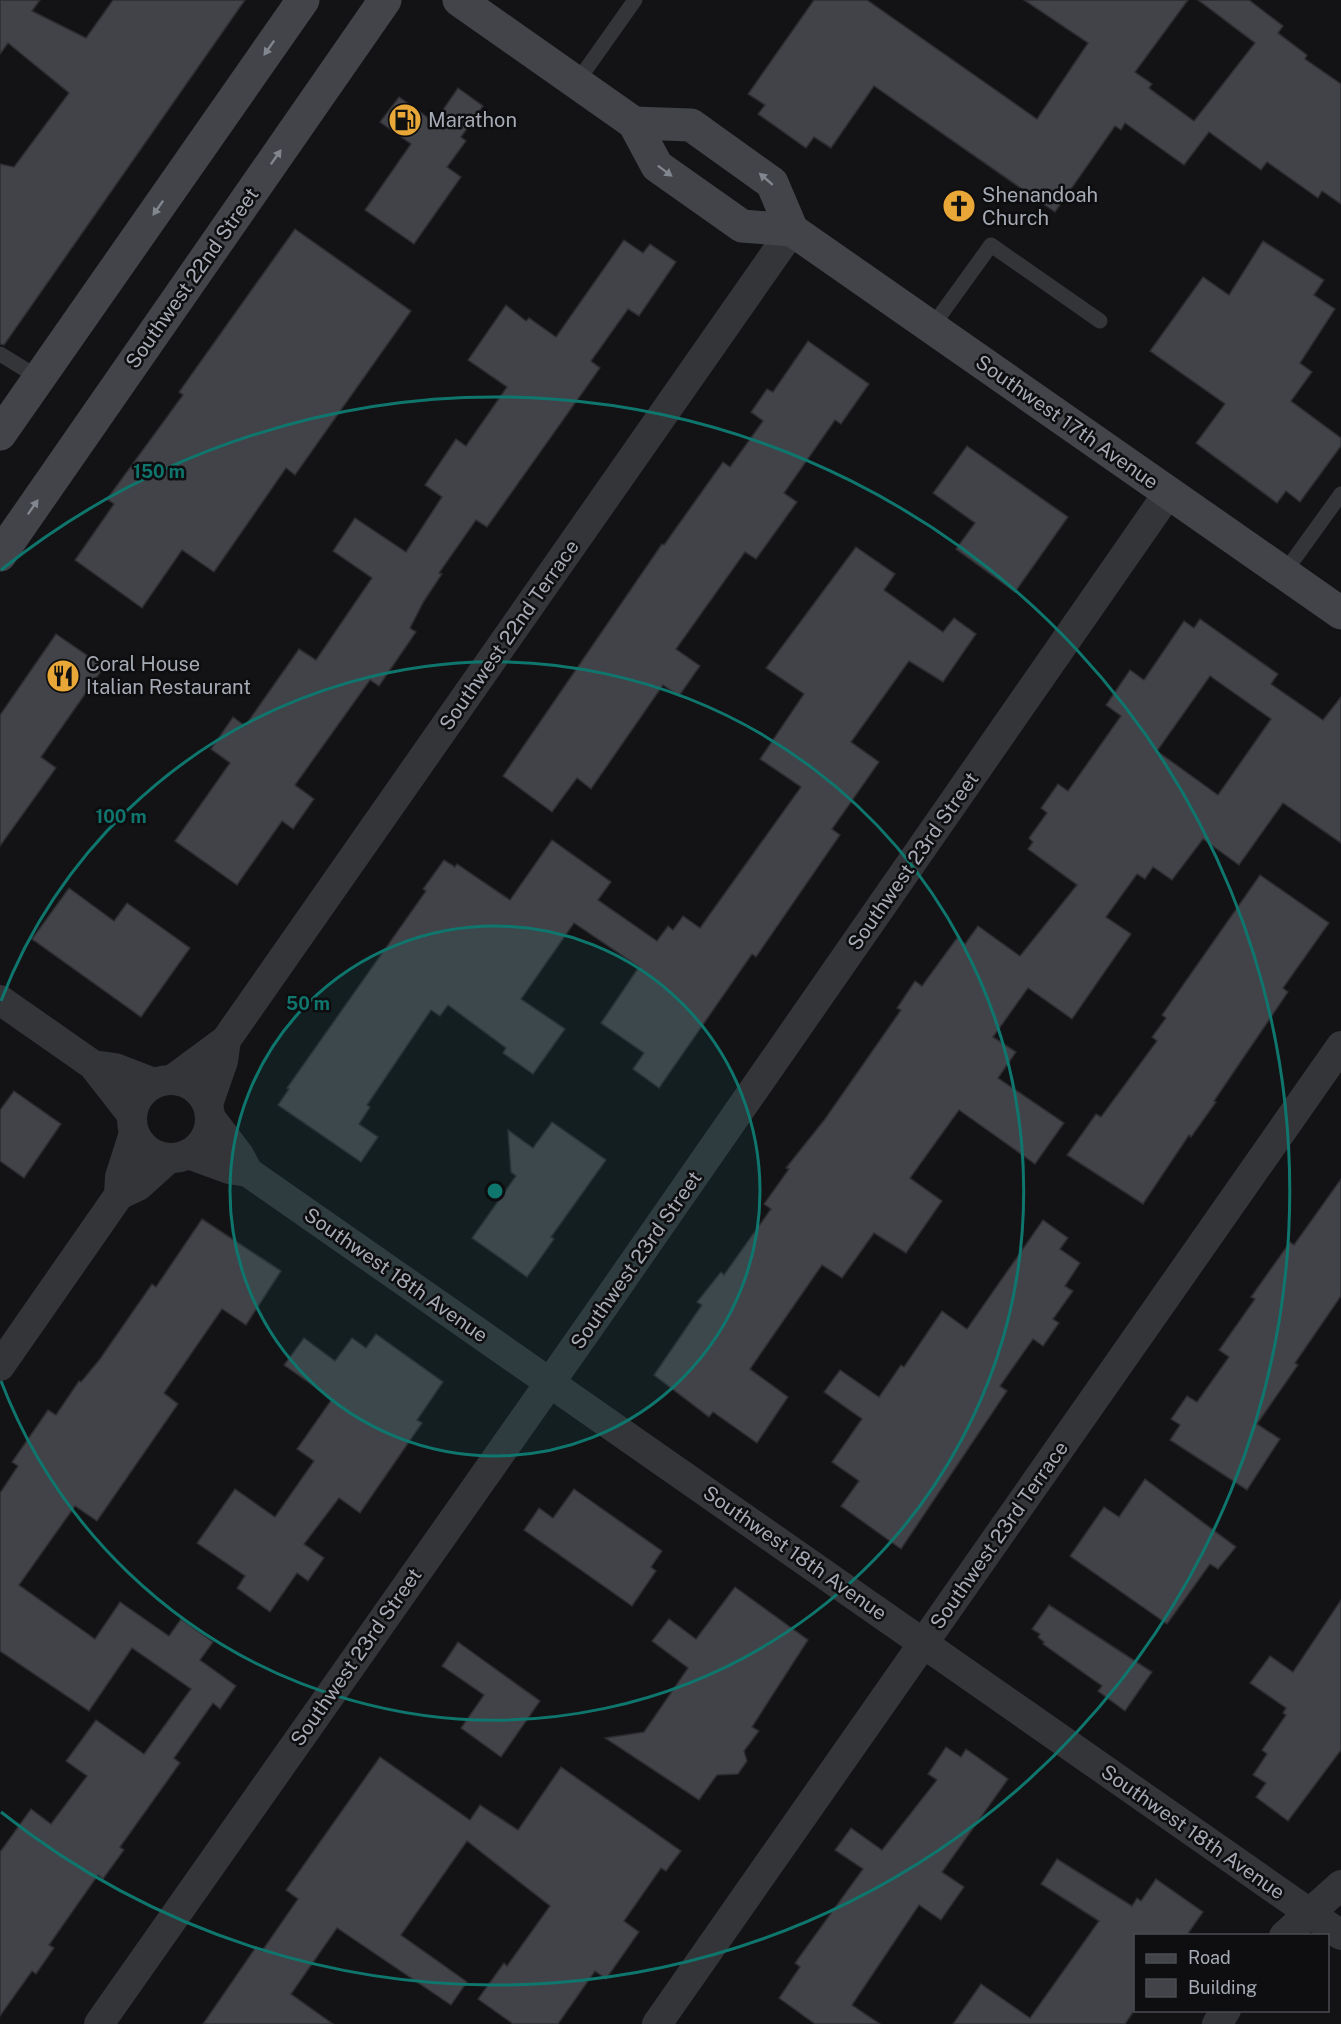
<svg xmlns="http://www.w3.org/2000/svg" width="1341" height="2024" viewBox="0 0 1341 2024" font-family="'Public Sans',sans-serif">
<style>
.building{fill:#424348;stroke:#2d2d31;stroke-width:1.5;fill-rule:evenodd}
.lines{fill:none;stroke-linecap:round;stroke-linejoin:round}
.service{stroke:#343539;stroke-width:15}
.minor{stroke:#343539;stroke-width:30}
.secondary{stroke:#424449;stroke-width:33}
.oneway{fill:#82868f}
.ring{fill:none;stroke:#0f766e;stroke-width:3}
.labels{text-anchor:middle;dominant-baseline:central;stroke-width:5;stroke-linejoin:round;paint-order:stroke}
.poi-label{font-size:20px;fill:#a5aab4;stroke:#0e0e10;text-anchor:start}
.street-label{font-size:20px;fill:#a5aab4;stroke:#0e0e10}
.centre{fill:#0f766e;stroke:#0e0e10;stroke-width:3}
.ring-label{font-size:18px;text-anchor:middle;font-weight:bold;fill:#0f766e;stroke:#0e0e10;stroke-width:5;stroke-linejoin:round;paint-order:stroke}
</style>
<rect width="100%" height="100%" fill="#131315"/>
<g class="building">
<polygon points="0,0 40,0 32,11 86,38 113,0 245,0 4,345 0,344 0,164 14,167 69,93 8,43 0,54"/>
<polygon points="814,0 867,0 1037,119 1088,43 1024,0 1188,0 1135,72 1152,84 1149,88 1194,121 1255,43 1198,0 1249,0 1283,26 1278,33 1307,55 1305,59 1341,84 1341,204 1322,191 1318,198 1267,162 1261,170 1209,132 1184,165 1125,123 1121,130 1115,126 1055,212 874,86 831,148 814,137 806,148 758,114 765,105 748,94"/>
<polygon points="458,88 483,106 461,137 466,141 447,167 461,177 414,244 365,210 411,144 380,122 399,97 430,119 432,117 436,120"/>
<polygon points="295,229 411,311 295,475 286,468 214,572 182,550 142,608 75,560 114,504 107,499 183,395 179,392"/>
<polygon points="624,240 643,253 650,244 676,262 639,316 628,309 591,361 600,368 487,527 476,520 439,573 442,574 424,601 410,628 416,632 379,686 370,680 295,785 314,799 293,829 282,821 237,885 175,841 230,763 211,749 233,717 245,726 299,649 316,660 372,578 333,551 355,518 406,552 442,497 425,485 456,439 466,446 507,387 468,360 506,305 526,321 529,318 556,337"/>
<polygon points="1263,241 1324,280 1314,295 1335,309 1300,363 1312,372 1291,401 1341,438 1341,446 1300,502 1286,491 1277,503 1196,443 1225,404 1150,351 1203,277 1229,295"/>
<polygon points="808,341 869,384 841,424 835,420 784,493 797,502 756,559 745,552 676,649 700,666 679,696 663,685 591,789 577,778 552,812 503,776 662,544 664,545 723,462 730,467 763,421 751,412 767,389 773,392"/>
<polygon points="967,446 1068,517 1015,592 956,549 975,523 933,493"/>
<polygon points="856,547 895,574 884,590 943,632 954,618 976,634 943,682 909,661 851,742 879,762 832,829 840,835 756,957 752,954 659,1088 633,1069 644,1053 601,1023 639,967 574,923 521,999 565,1029 533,1074 503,1053 506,1048 448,1005 440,1016 431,1010 367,1105 370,1107 359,1124 378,1137 361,1162 278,1105 289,1089 287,1088 426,891 423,889 444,860 455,867 457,864 510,900 552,840 611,882 598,900 657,941 668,926 673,930 683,916 700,928 801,787 760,759 804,694 766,668"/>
<path d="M1200 619 1278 674 1271 684 1323 720 1341 697V843L1283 803 1239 865 1203 839 1172 880 1153 867 1145 879 1137 874 1106 917 1131 934 1072 1019 1028 988 993 1037 1016 1052 998 1078 1064 1123 1035 1164 959 1110 910 1178 942 1201 906 1253 874 1233 842 1278 822 1265 750 1369 788 1397 757 1443 713 1412 709 1417 654 1375 702 1305 697 1302 721 1272 724 1275 771 1209 764 1204 789 1169 786 1168 825 1119 901 1010 897 1008 915 981 922 986 957 938 965 944 978 926 1020 956 1077 885 1028 849 1033 842 1029 838 1047 813 1041 808 1058 784 1068 791 1121 716 1106 705 1130 670 1144 680 1184 621 1194 628ZM1210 676 1271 719 1218 795 1157 751Z"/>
<polygon points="56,634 104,667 41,757 56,768 0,846 0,715"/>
<polygon points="1260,875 1329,923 1283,988 1288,992 1214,1101 1216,1102 1191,1137 1189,1135 1143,1204 1067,1155 1096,1114 1101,1117 1157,1041 1152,1037 1166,1018 1162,1015"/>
<polygon points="69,888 114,921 127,903 190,948 141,1017 32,939"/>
<polygon points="14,1091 61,1124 24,1178 0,1161 0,1110"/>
<polygon points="552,1122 606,1160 551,1237 554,1239 527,1277 472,1238 516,1176 511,1172 508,1130 533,1148"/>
<polygon points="1341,1179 1341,1296 1295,1363 1298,1365 1257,1424 1280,1439 1247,1490 1170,1440 1180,1425 1171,1419 1187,1396 1197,1402 1229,1357 1219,1350 1255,1299 1251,1297 1290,1242 1294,1245"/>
<polygon points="202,1219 281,1271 246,1325 222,1309 164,1393 178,1404 97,1521 75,1506 19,1585 95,1639 120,1602 169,1636 181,1619 213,1642 200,1660 236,1686 220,1709 213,1703 174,1758 180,1763 120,1847 124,1850 103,1879 98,1875 49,1945 54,1948 36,1974 32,1971 0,2016 0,1852 31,1809 51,1824 87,1776 66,1761 96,1720 144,1754 191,1689 132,1648 89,1711 0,1651 0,1493 18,1466 12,1462 48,1410 56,1415 79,1381 81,1382 100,1359 152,1284 156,1287"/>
<polygon points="1043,1220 1068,1238 1060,1249 1080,1263 1065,1286 1073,1291 1053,1319 1059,1323 1043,1346 1033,1339 1000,1386 1007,1391 901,1549 841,1506 859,1481 832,1462 862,1419 824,1392 840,1370 879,1397 901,1365 904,1367 942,1311 967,1329"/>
<polygon points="376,1334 443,1382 417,1420 422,1423 360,1513 339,1498 304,1544 324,1558 308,1581 297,1573 270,1612 237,1588 245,1576 197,1543 235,1489 275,1517 314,1461 297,1449 332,1399 284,1365 304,1338 335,1361 352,1338 366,1348"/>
<polygon points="1145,1479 1236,1547 1218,1569 1210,1564 1167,1624 1070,1556 1104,1507 1119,1517"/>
<polygon points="574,1489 662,1551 651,1567 656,1571 632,1606 524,1530 539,1508 553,1518"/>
<polygon points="735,1587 808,1640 752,1727 759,1731 744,1751 747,1761 738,1774 717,1775 699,1800 605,1738 644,1732 688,1668 652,1641 669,1619 696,1639"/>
<polygon points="1341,1600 1341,1750 1288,1821 1256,1797 1266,1783 1253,1775 1267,1754 1262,1750 1286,1715 1283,1713 1286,1708 1250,1683 1270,1656 1293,1672"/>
<polygon points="1049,1605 1152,1672 1125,1711 1098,1691 1102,1686 1043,1644 1044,1642 1038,1637 1040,1634 1032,1629"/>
<polygon points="458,1642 540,1701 501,1757 461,1728 484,1695 442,1666"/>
<polygon points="946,1747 961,1757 966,1749 1008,1779 942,1872 964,1887 941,1920 919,1905 852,2005 880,2024 815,2024 779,1998 800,1967 795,1963 863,1869 835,1850 851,1828 882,1850 937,1780 928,1774"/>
<polygon points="380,1757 470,1820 480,1805 518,1830 561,1767 681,1851 666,1871 661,1868 624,1921 639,1932 606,1979 595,1971 558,2024 513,2024 478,1999 504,1963 507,1966 550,1906 467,1841 401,1935 467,1982 451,2005 337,1928 291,1994 333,2024 203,2024 256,1947 262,1951 298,1899 286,1890"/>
<polygon points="1057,1859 1132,1906 1137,1898 1141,1901 1156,1879 1203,1912 1187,1935 1136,1935 1136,2008 1125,2024 953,2024 981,1984 1030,2018 1099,1921 1041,1884"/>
</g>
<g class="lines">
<g class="service">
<polyline points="577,82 635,0"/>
<polyline points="931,328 991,245 1100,321"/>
<polyline points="0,354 39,378"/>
<polyline points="1284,573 1341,494"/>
</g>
<g class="minor">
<polyline points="0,1000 93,1065 132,1115"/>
<polyline points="93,1065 115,1068 154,1083"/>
<polyline points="173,1079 226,1040 792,230"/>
<circle cx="171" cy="1119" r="39"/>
<polyline points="208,1104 223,1061 226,1040"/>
<polyline points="210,1117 239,1155 248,1172"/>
<polyline points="188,1154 229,1169 248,1172 1341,1935"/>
<polyline points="119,1195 120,1177 134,1133"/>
<polyline points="0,1366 119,1195 138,1186 169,1158"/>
<polyline points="1284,1936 1341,1885"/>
<polyline points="99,2024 589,1327 1169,492"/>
<polyline points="657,2024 1341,1046"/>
<polyline points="1217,2024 1226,2010"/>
</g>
<g class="secondary">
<polyline points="459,0 634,123 657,166 742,226 792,230 1341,613"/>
<polyline points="634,123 691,125 772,183 792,230"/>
<polyline points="0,434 303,0"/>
<polyline points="0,555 385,0"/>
</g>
</g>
<defs><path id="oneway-solid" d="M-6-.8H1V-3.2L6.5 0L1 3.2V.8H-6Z" transform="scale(1.5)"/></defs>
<g class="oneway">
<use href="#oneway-solid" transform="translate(269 48) rotate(125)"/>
<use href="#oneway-solid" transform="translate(276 157) rotate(-55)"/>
<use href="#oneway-solid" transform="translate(665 171) rotate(37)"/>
<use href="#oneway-solid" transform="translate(766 179) rotate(-139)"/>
<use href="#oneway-solid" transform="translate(158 208) rotate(125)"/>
<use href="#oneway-solid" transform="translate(33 507) rotate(-55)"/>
</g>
<circle cx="495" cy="1191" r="265" fill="#0f766e" fill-opacity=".12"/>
<g class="ring">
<circle cx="495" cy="1191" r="265"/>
<path d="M1 1001A529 529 0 1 1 1 1381"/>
<path d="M1 570A794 794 0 1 1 1 1812"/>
</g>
<defs>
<symbol id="fuel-disc" viewBox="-11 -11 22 22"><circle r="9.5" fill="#e9a737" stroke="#0e0e10"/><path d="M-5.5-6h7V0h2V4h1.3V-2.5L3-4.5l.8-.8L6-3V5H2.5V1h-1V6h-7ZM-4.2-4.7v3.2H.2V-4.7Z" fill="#111"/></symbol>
<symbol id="church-disc" viewBox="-11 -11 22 22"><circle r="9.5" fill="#e9a737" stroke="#0e0e10"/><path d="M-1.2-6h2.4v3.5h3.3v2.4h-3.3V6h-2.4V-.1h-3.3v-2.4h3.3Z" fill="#111"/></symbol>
<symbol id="restaurant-disc" viewBox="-11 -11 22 22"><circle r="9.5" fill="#e9a737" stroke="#0e0e10"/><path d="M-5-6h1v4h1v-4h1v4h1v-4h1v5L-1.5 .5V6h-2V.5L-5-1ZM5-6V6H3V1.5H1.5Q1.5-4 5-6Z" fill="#111"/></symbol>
</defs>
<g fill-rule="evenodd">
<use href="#fuel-disc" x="386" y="101" width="38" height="38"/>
<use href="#church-disc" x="940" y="187" width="38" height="38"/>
<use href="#restaurant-disc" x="44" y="657" width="38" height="38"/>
</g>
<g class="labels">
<g class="poi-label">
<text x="428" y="120">Marathon</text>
<text x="982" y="195">Shenandoah<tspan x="982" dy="23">Church</tspan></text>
<text x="86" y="664">Coral House<tspan x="86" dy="23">Italian Restaurant</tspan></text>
</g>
<g class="street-label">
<text transform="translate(192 278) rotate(-55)">Southwest 22nd Street</text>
<text transform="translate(1067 422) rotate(35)">Southwest 17th Avenue</text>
<text transform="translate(509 635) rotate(-55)">Southwest 22nd Terrace</text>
<text transform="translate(913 861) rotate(-55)">Southwest 23rd Street</text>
<text transform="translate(636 1260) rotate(-55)">Southwest 23rd Street</text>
<text transform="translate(396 1275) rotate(35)">Southwest 18th Avenue</text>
<text transform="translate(999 1535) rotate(-55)">Southwest 23rd Terrace</text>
<text transform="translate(795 1553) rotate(35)">Southwest 18th Avenue</text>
<text transform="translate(356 1657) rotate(-55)">Southwest 23rd Street</text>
<text transform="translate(1193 1832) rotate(35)">Southwest 18th Avenue</text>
</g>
</g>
<circle cx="495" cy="1191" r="9" class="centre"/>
<g class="ring-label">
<text x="159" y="478">150 m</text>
<text x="121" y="823">100 m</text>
<text x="308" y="1010">50 m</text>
</g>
<rect x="1134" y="1934" width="195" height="78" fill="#0e0e10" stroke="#4a4c52" stroke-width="1.5"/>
<rect x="1146" y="1954" width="30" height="9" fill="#424449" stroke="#4a4c52" stroke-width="1.5"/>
<text x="1188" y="1964" font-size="18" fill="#a5aab4">Road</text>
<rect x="1146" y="1979" width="30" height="18" fill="#424348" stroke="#4a4c52" stroke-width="1.5"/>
<text x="1188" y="1994" font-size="18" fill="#a5aab4">Building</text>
</svg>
